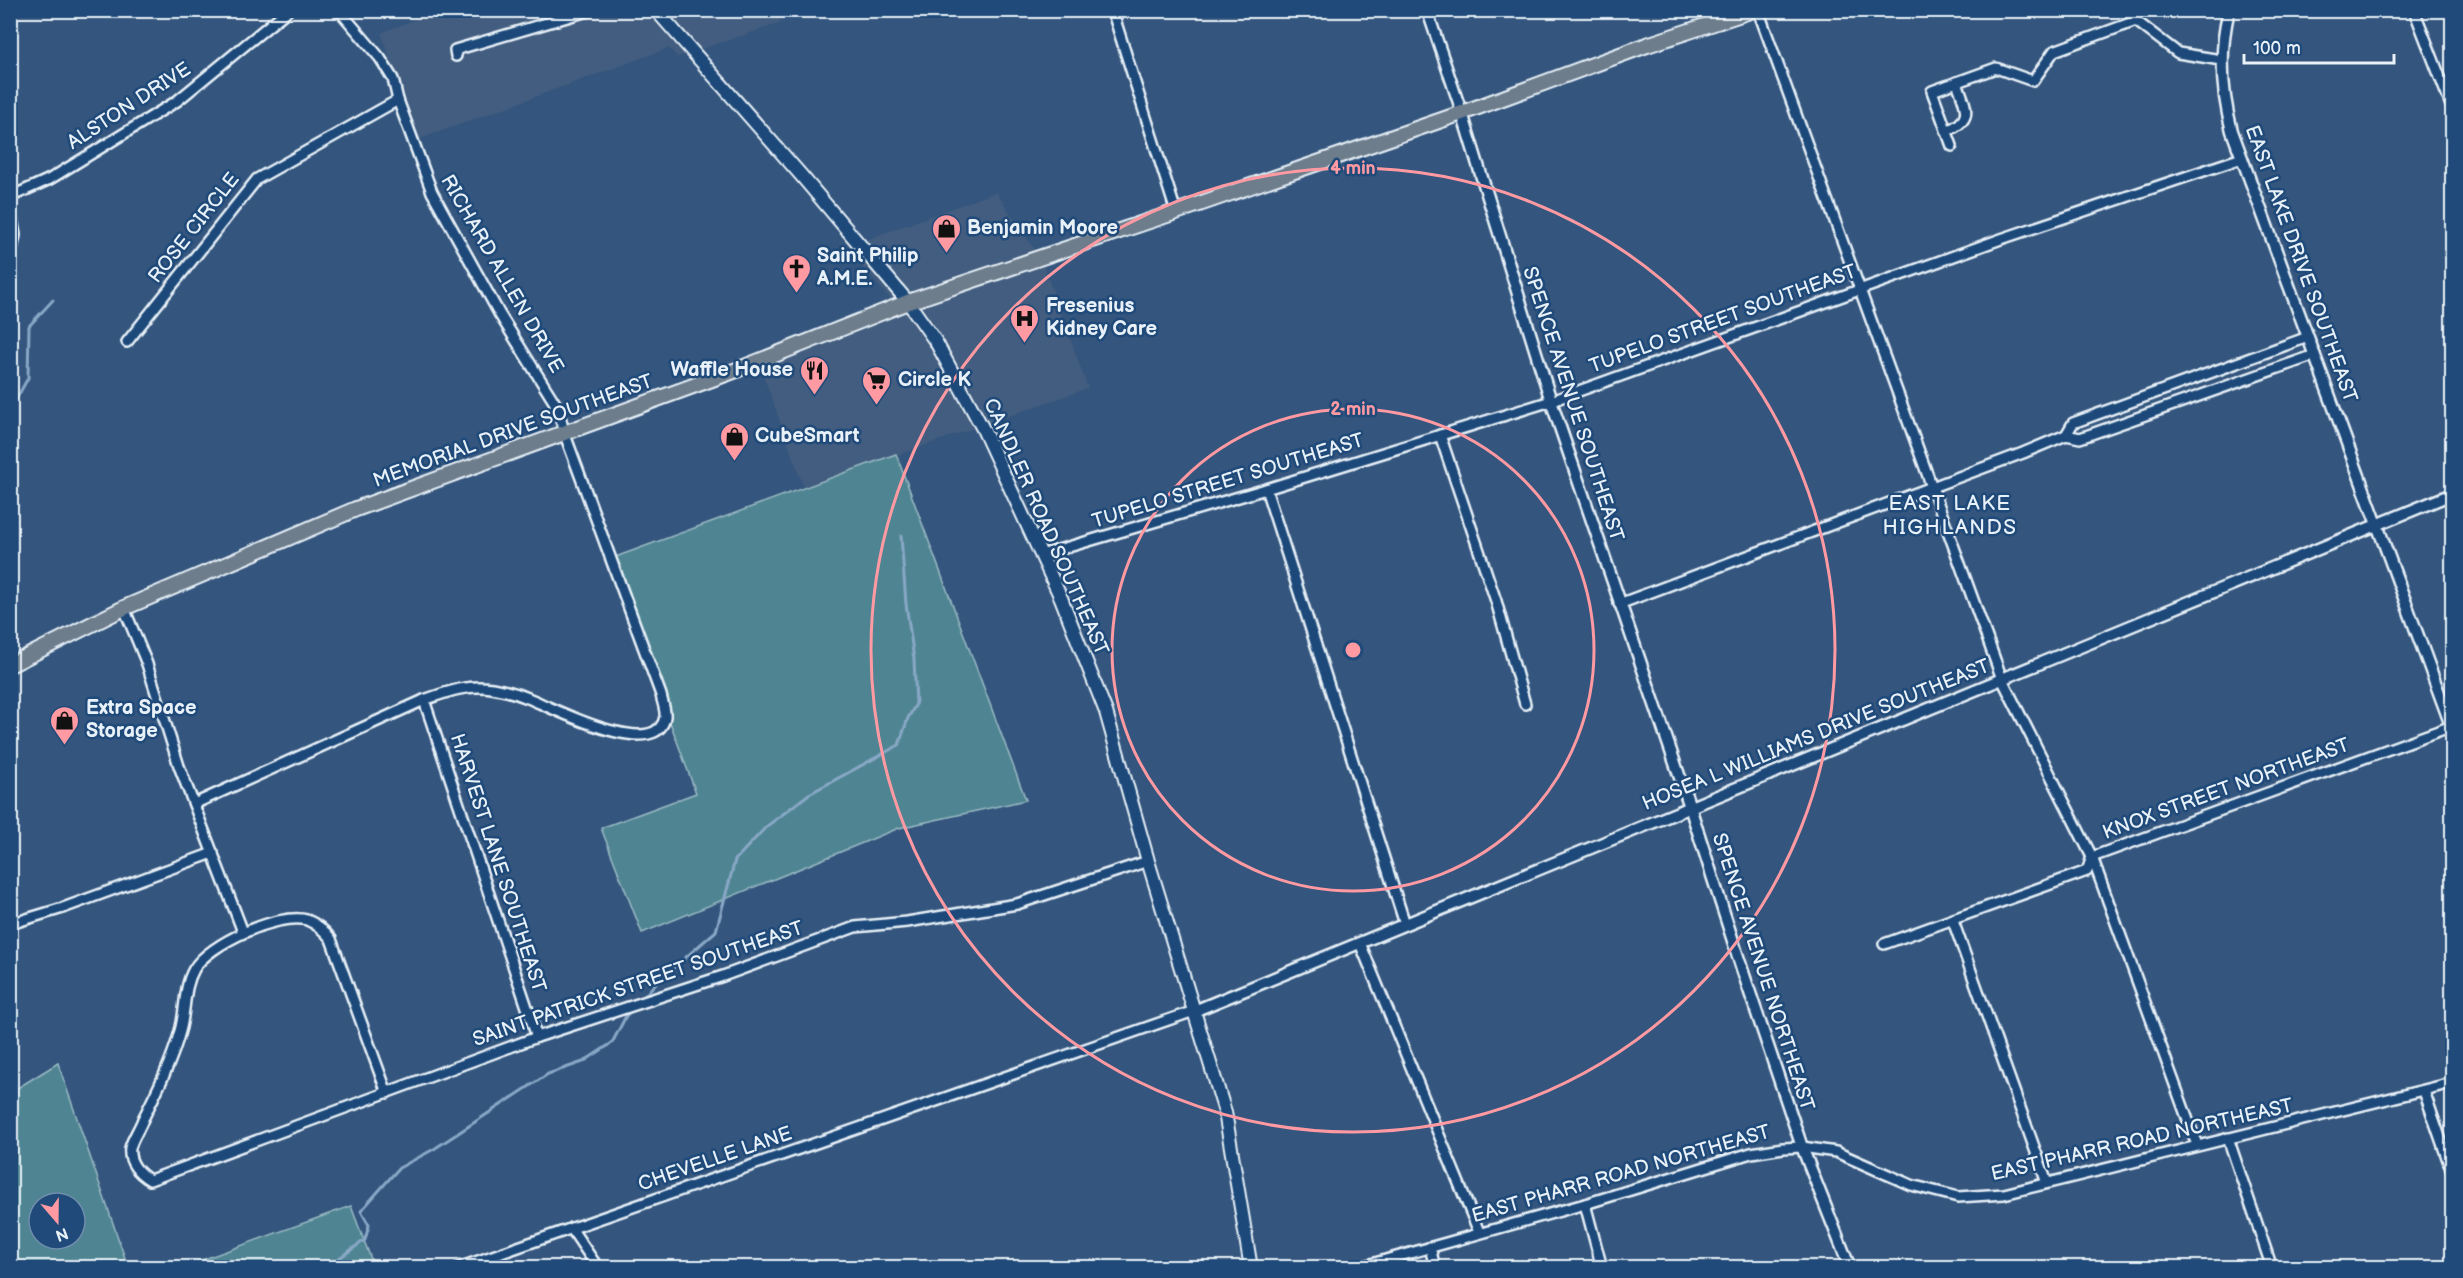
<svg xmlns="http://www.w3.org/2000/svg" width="2463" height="1278" viewBox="0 0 2463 1278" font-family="'Balsamiq Sans',sans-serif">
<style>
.built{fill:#435d7f}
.green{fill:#4f8592;stroke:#9cbbc5;stroke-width:1.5;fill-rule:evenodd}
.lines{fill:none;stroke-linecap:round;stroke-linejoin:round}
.stream{stroke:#89a8c7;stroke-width:3}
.minor-casing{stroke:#e8f1f8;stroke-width:14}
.tertiary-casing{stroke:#e8f1f8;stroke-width:15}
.secondary-casing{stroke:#e8f1f8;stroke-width:16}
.primary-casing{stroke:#e8f1f8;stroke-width:18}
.minor{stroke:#1f4a7a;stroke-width:9}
.tertiary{stroke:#1f4a7a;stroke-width:10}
.secondary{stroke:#1f4a7a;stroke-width:12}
.primary{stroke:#6d7d8c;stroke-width:14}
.ring{fill:none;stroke:#ff9aa2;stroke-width:3}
.labels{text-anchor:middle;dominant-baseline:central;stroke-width:5;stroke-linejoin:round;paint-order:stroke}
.street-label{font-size:20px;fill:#e8f1f8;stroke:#1f4a7a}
.poi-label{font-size:20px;font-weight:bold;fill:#e8f1f8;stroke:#1f4a7a;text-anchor:start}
.neighbourhood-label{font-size:21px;letter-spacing:1.5px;fill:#e8f1f8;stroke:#1f4a7a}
.centre{fill:#ff9aa2;stroke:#1f4a7a;stroke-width:3}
.ring-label{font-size:18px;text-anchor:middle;font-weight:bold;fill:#ff9aa2;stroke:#1f4a7a;stroke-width:5;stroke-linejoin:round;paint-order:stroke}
</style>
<rect width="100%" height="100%" fill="#34557d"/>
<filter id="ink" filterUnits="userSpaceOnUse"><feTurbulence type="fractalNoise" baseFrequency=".0167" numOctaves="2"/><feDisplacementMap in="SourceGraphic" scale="12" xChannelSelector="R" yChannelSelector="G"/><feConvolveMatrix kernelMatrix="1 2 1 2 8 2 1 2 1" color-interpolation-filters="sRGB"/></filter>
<g filter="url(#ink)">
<g class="built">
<polygon points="439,10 775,10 781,23 677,57 669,48 417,140 381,33"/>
<polygon points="996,192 1042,261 1088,388 804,488 758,361 892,301 847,249 876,236"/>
</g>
<g class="green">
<polygon points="896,454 1026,800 899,828 642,933 601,828 696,793 610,559"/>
<path d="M58 1063 128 1267H11V1092ZM39 1203H75V1239H39Z"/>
<polygon points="351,1206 374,1267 182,1267"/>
</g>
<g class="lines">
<g class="stream">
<polyline points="10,410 28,378 29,326 53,300"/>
<polyline points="642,999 655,984 716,931 735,860 766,827 809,794 899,745 908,718 916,704 914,659 906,604 901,536"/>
<polyline points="325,1268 365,1240 369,1225 361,1211 399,1168 434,1149 548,1074 583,1062 612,1043 626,1016 633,1008"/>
</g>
<defs>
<g id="minor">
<polyline points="1112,10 1176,212"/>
<polyline points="1427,10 1462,113"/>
<polyline points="1758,10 2002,679 2092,857 2197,1145"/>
<polyline points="2414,10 2452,108"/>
<polyline points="456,56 455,50 591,10"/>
<path d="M1946 131C1976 120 1965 106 1957 82"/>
<polyline points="1952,146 1932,91 1996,68 2033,81 2054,51 2136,21 2178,53 2221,60"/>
<polyline points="10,197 50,179 177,101 288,10"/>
<polyline points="10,207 15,235 10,261"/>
<polyline points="127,342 257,179 398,100"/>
<polyline points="1440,435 1496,601 1525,704"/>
<polyline points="2066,435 2073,423 2308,337"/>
<polyline points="1266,489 1405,924"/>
<polyline points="1041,555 1266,489 1551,401 2001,239 2242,158"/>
<polyline points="1619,604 2023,453 2066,435 2080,438 2315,355"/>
<polyline points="124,608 147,664 179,766 243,932"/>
<polyline points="424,700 537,1037"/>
<path d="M194 804 424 700C447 692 467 684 492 688 504 690 516 693 528 698 551 707 657 763 665 717 666 710 662 701 661 695L564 432 558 408 500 315 432 192 398 100 393 79 380 58 339 10"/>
<polyline points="1953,921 2047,1183"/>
<polyline points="10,924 63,908 213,853"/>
<polyline points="1360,943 1479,1232"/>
<polyline points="1884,944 2087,871 2092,857 2452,726"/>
<polyline points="2424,1091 2452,1172"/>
<path d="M387 1093 331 939C325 931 317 924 307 920 279 912 208 944 194 969 183 988 186 1011 180 1031 172 1061 157 1091 143 1119 140 1128 132 1139 130 1148 128 1162 139 1174 150 1180L537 1037 723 976 855 927 907 922 1017 904 1148 861"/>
<polyline points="2228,1138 2272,1268"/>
<polyline points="1585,1204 1602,1268"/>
<polyline points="571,1228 598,1268"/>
<polyline points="1430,1247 1435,1268"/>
<polyline points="458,1268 1194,1011"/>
<polyline points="1357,1268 1585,1204 1751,1153 1783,1148 1802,1147 1836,1152 1911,1185 1958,1197 2004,1194 2452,1083"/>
</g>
<g id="tertiary">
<path d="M2229 10C2219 51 2221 90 2232 131L2452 728"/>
<polyline points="1462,113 1551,401 1690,807 1742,969 1802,1147 1850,1268"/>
<polyline points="1194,1011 2452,494"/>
</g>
<polyline id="secondary" points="656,10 800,174 908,302 936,342 983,429 1061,598 1106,712 1148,861 1225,1112 1251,1268"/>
<polyline id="primary" points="10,665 124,608 356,509 734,371 908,302 1176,212 1462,113 1647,45 1753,10"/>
</defs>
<use href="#minor" class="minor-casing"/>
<use href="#tertiary" class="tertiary-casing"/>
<use href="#secondary" class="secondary-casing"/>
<use href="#primary" class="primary-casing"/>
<use href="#minor" class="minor"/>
<use href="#tertiary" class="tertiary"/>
<use href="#secondary" class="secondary"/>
<use href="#primary" class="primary"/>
</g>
</g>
<g class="ring">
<circle cx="1353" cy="650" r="241"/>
<circle cx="1353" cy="650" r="482"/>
</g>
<defs>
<symbol id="shop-pin" viewBox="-11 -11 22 30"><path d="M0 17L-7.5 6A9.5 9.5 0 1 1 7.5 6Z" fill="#ff9aa2" stroke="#1f4a7a"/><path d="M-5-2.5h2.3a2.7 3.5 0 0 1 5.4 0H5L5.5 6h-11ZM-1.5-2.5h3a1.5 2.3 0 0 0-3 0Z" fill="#111"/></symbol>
<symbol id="church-pin" viewBox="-11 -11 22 30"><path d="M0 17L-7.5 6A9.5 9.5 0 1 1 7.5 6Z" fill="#ff9aa2" stroke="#1f4a7a"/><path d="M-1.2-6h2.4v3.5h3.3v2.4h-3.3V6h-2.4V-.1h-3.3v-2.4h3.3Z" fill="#111"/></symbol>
<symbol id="hospital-pin" viewBox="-11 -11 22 30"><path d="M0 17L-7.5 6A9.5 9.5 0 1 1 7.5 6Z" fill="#ff9aa2" stroke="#1f4a7a"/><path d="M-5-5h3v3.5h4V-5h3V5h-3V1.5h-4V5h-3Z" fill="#111"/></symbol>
<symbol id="restaurant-pin" viewBox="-11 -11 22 30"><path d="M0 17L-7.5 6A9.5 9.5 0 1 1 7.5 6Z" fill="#ff9aa2" stroke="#1f4a7a"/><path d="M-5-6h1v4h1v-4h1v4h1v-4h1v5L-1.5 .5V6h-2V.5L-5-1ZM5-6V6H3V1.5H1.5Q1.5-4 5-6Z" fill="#111"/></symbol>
<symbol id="supermarket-pin" viewBox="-11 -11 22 30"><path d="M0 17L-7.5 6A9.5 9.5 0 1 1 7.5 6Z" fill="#ff9aa2" stroke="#1f4a7a"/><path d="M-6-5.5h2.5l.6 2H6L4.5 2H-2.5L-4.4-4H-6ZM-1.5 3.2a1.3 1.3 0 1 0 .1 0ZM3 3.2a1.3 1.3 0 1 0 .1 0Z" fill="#111"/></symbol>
</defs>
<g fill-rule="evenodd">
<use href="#shop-pin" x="930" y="212" width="33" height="45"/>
<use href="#church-pin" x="780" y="252" width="33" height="45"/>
<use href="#hospital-pin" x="1008" y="302" width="33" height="45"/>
<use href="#restaurant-pin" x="798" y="354" width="33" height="45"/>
<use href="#supermarket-pin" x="860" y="364" width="33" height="45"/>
<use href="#shop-pin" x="718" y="420" width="33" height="45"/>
<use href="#shop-pin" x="48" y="704" width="33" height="45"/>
</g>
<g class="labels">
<g class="street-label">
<text transform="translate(129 106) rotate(-33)">ALSTON DRIVE</text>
<text transform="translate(194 228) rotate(-52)">ROSE CIRCLE</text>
<text transform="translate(2301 264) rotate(70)">EAST LAKE DRIVE SOUTHEAST</text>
<text transform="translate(502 274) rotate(60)">RICHARD ALLEN DRIVE</text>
<text transform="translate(1723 319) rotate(-20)">TUPELO STREET SOUTHEAST</text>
<text transform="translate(1573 404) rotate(72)">SPENCE AVENUE SOUTHEAST</text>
<text transform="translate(513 431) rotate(-20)">MEMORIAL DRIVE SOUTHEAST</text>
<text transform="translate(1228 481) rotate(-17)">TUPELO STREET SOUTHEAST</text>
<text transform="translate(1046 527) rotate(66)">CANDLER ROAD SOUTHEAST</text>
<text transform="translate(1816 735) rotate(-22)">HOSEA L WILLIAMS DRIVE SOUTHEAST</text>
<text transform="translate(2226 789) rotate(-20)">KNOX STREET NORTHEAST</text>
<text transform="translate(498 863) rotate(72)">HARVEST LANE SOUTHEAST</text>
<text transform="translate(1763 972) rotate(72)">SPENCE AVENUE NORTHEAST</text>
<text transform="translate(638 984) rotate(-19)">SAINT PATRICK STREET SOUTHEAST</text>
<text transform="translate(2142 1140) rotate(-13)">EAST PHARR ROAD NORTHEAST</text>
<text transform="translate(715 1159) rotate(-19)">CHEVELLE LANE</text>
<text transform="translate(1621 1174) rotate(-16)">EAST PHARR ROAD NORTHEAST</text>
</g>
<g class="poi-label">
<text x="967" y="228">Benjamin Moore</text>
<text x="817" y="256">Saint Philip<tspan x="817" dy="23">A.M.E.</tspan></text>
<text x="1046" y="306">Fresenius<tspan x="1046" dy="23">Kidney Care</tspan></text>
<text x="793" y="370" text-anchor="end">Waffle House</text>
<text x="898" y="380">Circle K</text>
<text x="755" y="436">CubeSmart</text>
<text x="86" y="708">Extra Space<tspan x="86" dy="23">Storage</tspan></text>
</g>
<g class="neighbourhood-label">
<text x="1950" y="503">EAST LAKE<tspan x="1950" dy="24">HIGHLANDS</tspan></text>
</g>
</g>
<circle cx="1353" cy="650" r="9" class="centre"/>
<g class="ring-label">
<text x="1353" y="174">4 min</text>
<text x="1353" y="415">2 min</text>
</g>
<rect width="2463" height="1278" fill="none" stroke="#1f4a7a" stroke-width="36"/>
<rect x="18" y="18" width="2427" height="1242" fill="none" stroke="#e8f1f8" stroke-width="2" filter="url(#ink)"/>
<g transform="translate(57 1221) rotate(160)"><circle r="28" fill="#1f4a7a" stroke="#6f8dac" stroke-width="1.5"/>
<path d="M0-4.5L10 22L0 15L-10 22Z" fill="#ff9aa2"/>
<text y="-9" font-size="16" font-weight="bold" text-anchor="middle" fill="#e8f1f8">N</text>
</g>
<path d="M2244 54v9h150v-9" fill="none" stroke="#e8f1f8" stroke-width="3"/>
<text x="2253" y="54" font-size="18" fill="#e8f1f8" stroke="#1f4a7a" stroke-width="4.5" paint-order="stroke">100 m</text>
</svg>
